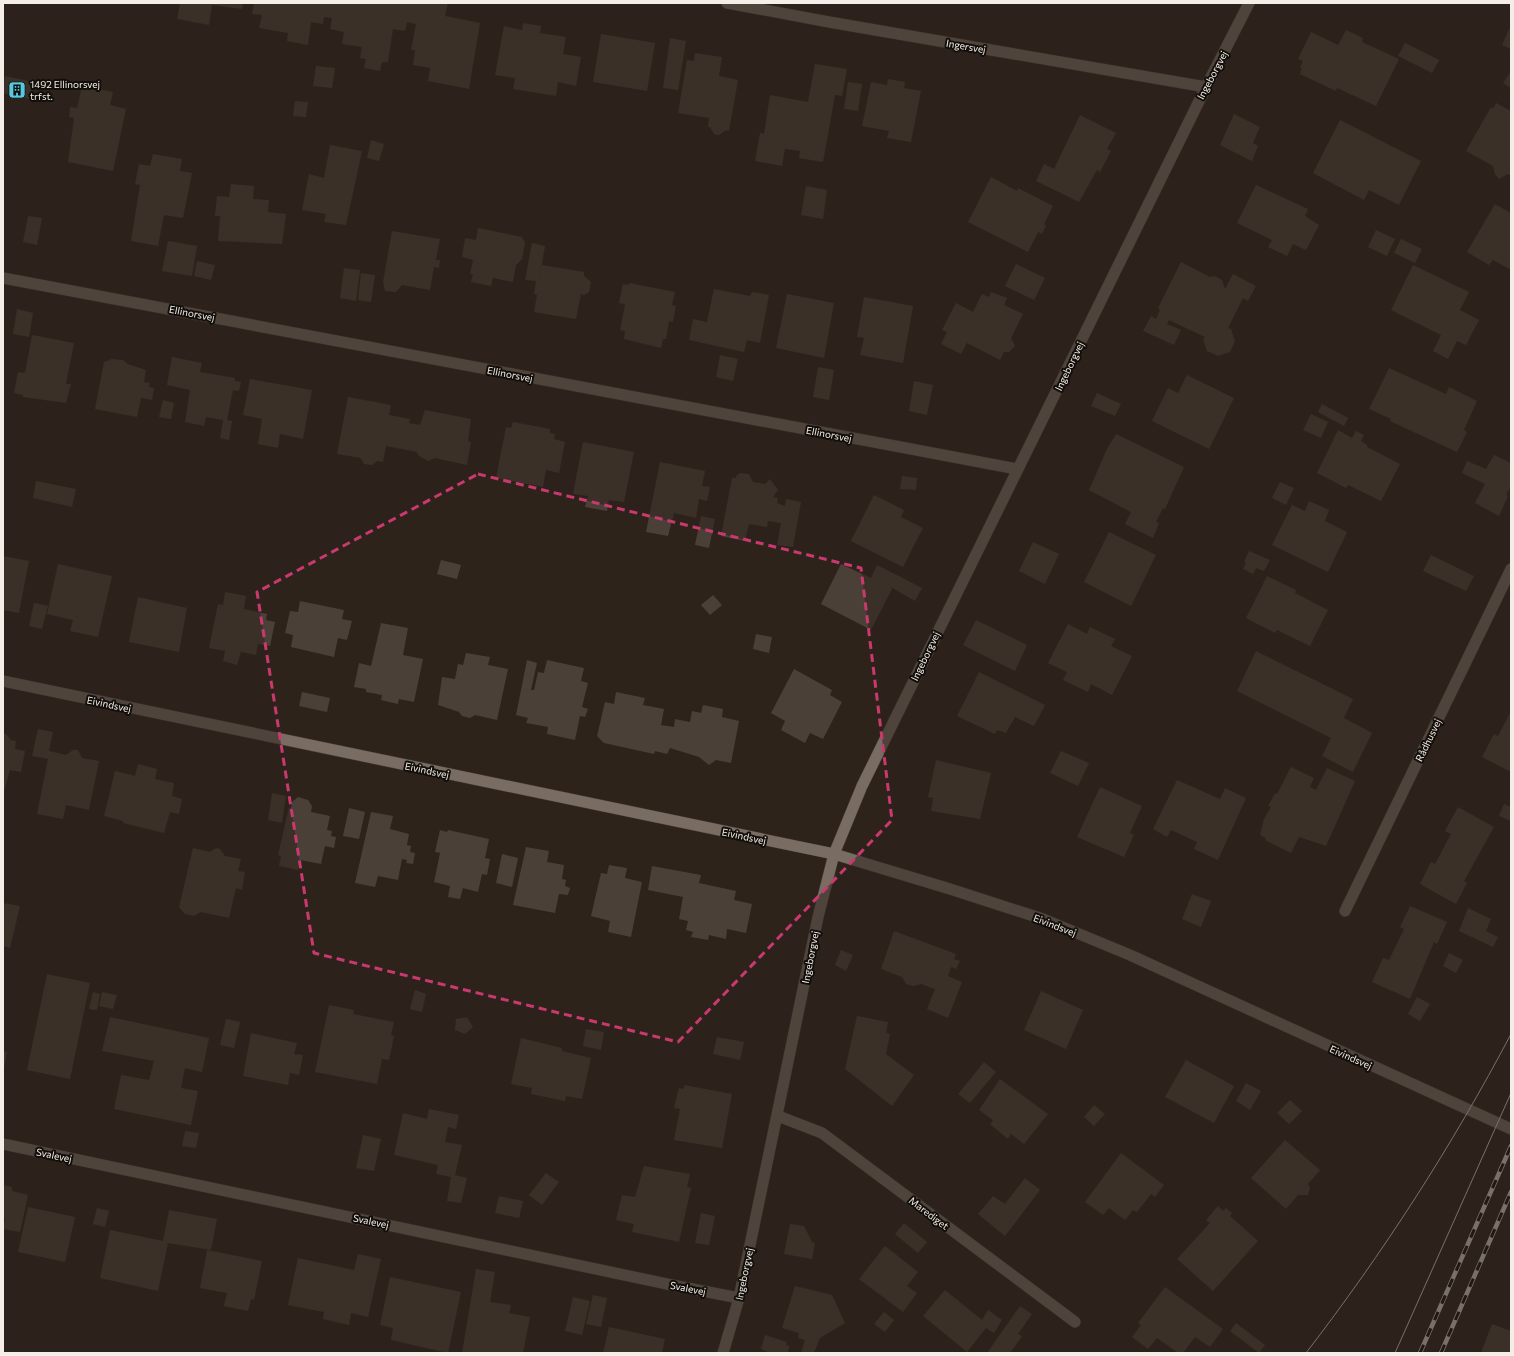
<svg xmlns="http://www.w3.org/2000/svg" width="1514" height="1356" viewBox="0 0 1514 1356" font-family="Commissioner,sans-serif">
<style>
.building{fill:#4b4037}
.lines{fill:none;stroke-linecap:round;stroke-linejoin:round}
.minor-casing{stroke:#463e37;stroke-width:12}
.tertiary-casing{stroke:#463e37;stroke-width:12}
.minor{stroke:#796d63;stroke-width:11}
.tertiary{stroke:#796d63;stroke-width:11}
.tram{stroke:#d5cec8;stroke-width:1}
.rail-casing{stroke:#d5cec8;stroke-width:4.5}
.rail{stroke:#120e0a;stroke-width:3;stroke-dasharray:9;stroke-linecap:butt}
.marked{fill:none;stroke:#ca3870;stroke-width:3;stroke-dasharray:8 5;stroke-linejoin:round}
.labels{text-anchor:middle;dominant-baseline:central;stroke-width:4;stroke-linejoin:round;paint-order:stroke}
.street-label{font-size:10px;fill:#f5eee8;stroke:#120e0a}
.poi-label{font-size:10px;fill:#f5eee8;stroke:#120e0a;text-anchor:start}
</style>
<rect width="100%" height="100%" fill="#2d231b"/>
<g class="building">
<polygon points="180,3 243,3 242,9 212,5 209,25 177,19"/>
<polygon points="254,3 448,3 445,16 480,23 469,89 428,81 430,68 413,65 415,50 411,50 416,24 407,22 405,31 393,29 388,62 382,62 380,71 364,68 366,59 360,58 362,47 342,44 344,32 330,29 332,18 324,17 323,24 311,22 308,45 287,41 288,33 259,28 262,15 252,14"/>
<polygon points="523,23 541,26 540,33 566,37 563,54 581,57 576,86 558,82 556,96 513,89 515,78 495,75 504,26 522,30"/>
<polygon points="1511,25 1511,49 1502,45"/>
<polygon points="1346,30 1363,38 1362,42 1399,59 1376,106 1337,88 1336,91 1300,74 1302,68 1300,67 1303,61 1298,59 1311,32 1338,45"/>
<polygon points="601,34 655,43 647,91 593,82"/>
<polygon points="670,38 686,41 678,90 663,88"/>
<polygon points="1405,43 1439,60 1432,73 1398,56"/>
<polygon points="695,53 722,57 719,76 738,80 729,131 726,130 719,135 714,134 710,127 708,127 709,118 678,113 687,60 694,61"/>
<polygon points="815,64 847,69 842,96 835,95 823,162 799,158 800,151 785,149 782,166 755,161 760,133 764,134 770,95 808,102"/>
<polygon points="316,66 335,68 332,88 313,86"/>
<polygon points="1511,71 1511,88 1503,83"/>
<polygon points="5,76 33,82 30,99 3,93"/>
<polygon points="888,79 905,82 904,88 921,91 911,142 887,138 889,131 862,126 871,82 887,85"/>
<polygon points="848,82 862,84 858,111 844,109"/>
<polygon points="82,86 113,92 110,105 126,109 113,171 68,162 74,118 69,117 70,107 77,108"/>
<polygon points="295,101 308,102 306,117 293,116"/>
<polygon points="1496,103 1511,111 1511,176 1508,174 1499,179 1495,174 1493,166 1466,151 1491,107 1493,109"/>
<polygon points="1234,114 1260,127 1253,143 1258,146 1252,161 1220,145"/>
<polygon points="1080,115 1116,133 1107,149 1111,151 1100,172 1097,170 1079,202 1036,181 1044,164 1054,169"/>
<polygon points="1340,120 1421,161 1399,205 1369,190 1364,200 1313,173"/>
<polygon points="371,140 384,144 379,161 367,158"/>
<polygon points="330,145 362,151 346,225 324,222 326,214 302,210 309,174 324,178"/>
<polygon points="153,154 182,159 180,171 192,173 183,218 164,215 158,246 131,241 140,185 135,184 139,164 150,166"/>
<polygon points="991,177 1017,191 1018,188 1053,206 1044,224 1046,226 1042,234 1038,232 1028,252 968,222"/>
<polygon points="231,184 254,186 253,199 269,200 268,212 286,214 282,244 218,241 220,216 215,216 217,196 229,197"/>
<polygon points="1256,185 1308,209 1305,216 1319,225 1306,250 1293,244 1287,256 1268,247 1272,240 1237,223"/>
<polygon points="806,186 827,190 823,219 801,215"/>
<polygon points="1495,204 1511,213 1511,270 1493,260 1489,265 1467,252"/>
<polygon points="28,216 42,218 37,245 23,242"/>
<polygon points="478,228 522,237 525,243 522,259 516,265 513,282 493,278 491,286 471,282 473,274 470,274 473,260 462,257 465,238 476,240"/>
<polygon points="1376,230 1395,239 1387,256 1368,247"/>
<polygon points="392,231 440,239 436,260 440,260 439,268 434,267 430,290 402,285 396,292 385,291 383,282"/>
<polygon points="1401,239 1422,249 1415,263 1394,253"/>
<polygon points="168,241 197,246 192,276 162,271"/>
<polygon points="532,243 545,246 539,281 542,265 584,272 584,276 591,282 589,292 584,295 581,294 576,319 534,312 537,295 534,294 536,281 525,280"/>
<polygon points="197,261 215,265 211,280 194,276"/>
<polygon points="1181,262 1210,277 1215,276 1222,280 1225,289 1233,274 1256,286 1248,301 1243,298 1228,328 1231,329 1235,341 1230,352 1218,356 1207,351 1203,339 1205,337 1169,320 1167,324 1181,330 1174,345 1143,331 1151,316 1156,319 1160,310 1158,308"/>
<polygon points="1016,264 1045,278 1034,300 1005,286"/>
<polygon points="1413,265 1469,292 1460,310 1479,320 1466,345 1457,341 1448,359 1433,351 1441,335 1391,310"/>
<polygon points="344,268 360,270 356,301 340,298"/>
<polygon points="361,273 375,275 371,302 358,300"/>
<polygon points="629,283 675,292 672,305 676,306 673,322 669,321 666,339 663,339 661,348 624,339 625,331 620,330 625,304 619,303 623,284 629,285"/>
<polygon points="714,289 750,296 752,292 769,295 760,343 747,340 744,352 689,340 693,319 707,322"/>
<polygon points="991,292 1007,298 1004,305 1023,314 1011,338 1015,346 1009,352 1004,352 1000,360 967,343 961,354 941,344 947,332 942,330 956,303 973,312 982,294 989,297"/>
<polygon points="787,294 834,303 824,358 776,348"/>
<polygon points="864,297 913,306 903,363 860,355 864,338 857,337"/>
<polygon points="17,309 33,313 29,337 13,334"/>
<polygon points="32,335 74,343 66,384 71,384 66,403 23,397 23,395 14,393 18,372 25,373"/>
<polygon points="720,355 738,359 733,381 716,377"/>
<polygon points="172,357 202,363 200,372 235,378 235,381 241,382 239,391 233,390 227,420 232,421 229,440 220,438 223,420 206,417 204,426 185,422 190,390 167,385"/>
<polygon points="112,359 123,360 128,364 146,370 144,382 150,383 149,387 154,388 152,400 141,398 137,417 95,409 104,362"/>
<polygon points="818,367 834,370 829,400 813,397"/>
<polygon points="1389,368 1446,394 1449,387 1477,401 1464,430 1467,432 1457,452 1390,421 1391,419 1369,409"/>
<polygon points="1187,375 1234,398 1209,449 1152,421 1168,388 1178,393"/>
<polygon points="250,379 312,390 303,439 280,434 278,448 258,444 262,419 243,415"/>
<polygon points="914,381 933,385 927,415 909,411"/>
<polygon points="1097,393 1121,404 1115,416 1091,406"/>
<polygon points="348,397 391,405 389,415 410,419 409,423 420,425 425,410 471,419 468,441 471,442 467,465 435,458 428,461 418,455 417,452 386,446 383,462 377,461 372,465 364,464 361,458 337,454"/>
<polygon points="163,400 174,403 171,419 159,417"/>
<polygon points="1322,404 1348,418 1344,426 1318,412"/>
<polygon points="1311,414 1328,422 1321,438 1303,430"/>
<polygon points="513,422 550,429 550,433 555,434 554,439 565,442 559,473 546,470 543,487 496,478 506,427 511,428"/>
<polygon points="1338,430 1352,438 1356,431 1364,435 1361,441 1367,445 1367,447 1400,464 1381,501 1348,485 1346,488 1317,473"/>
<polygon points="1116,434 1184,467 1165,509 1163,508 1156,522 1159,523 1153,538 1125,524 1131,512 1089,490 1107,449"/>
<polygon points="583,442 634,452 624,502 609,500 607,511 585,507 588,496 573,494"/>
<polygon points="1494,455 1511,463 1511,485 1506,495 1508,496 1499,516 1475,503 1485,484 1462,473 1467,461 1486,469"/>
<polygon points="660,462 705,471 702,486 710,487 707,501 699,499 696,518 674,513 668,536 646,532"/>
<polygon points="740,473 749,474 753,482 765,484 770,479 778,490 773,497 778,498 777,503 785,506 786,499 801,502 793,547 777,545 781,523 768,521 767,527 749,524 745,541 721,536 732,478 736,478 736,476"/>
<polygon points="902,476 917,478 916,490 900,489"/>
<polygon points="36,481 76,489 72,507 33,498"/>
<polygon points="1280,482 1294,488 1286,505 1272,498"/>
<polygon points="874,495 904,510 901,517 923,528 903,567 851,541"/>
<polygon points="1309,501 1329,510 1325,521 1347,532 1328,572 1272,545 1292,505 1305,511"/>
<polygon points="701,516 715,519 709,548 695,545"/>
<polygon points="1109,532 1156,555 1131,606 1084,582"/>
<polygon points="1033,542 1059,554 1045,584 1019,571"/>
<polygon points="1249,551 1270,560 1264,571 1256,568 1253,574 1243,569 1246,563 1244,562"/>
<polygon points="1431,555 1474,576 1466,591 1423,571"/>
<polygon points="3,556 29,561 19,613 3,610"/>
<polygon points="441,560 461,565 457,579 437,574"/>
<polygon points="58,564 112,576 98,637 70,631 73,620 47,614"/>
<polygon points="841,564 871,578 877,565 922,588 915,601 891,587 892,589 871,630 821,604"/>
<polygon points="1267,576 1296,590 1295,593 1328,610 1310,646 1277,630 1275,633 1246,618"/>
<polygon points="225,592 246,596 244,609 267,614 266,620 275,622 270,646 258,644 256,655 241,652 237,665 223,661 225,651 209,648 218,604 223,605"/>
<polygon points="713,595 722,605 710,615 701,605"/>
<polygon points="138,597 187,608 179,652 129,642"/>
<polygon points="300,601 344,610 342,619 352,621 347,640 338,638 334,657 291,647 293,635 285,633 290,611 298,612"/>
<polygon points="34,603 48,606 42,629 29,626"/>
<polygon points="976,620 1027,645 1015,671 963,645"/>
<polygon points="381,623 408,628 403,655 423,659 414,702 399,699 398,704 381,700 382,695 366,692 366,689 354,687 359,663 371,666"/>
<polygon points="1068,624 1087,634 1090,627 1115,639 1111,646 1132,656 1112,695 1091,684 1088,692 1063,680 1067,672 1048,663"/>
<polygon points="756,634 772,637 769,653 753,649"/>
<polygon points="1256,651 1353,699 1344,718 1372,733 1353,772 1322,756 1331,738 1237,691"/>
<polygon points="466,653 490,657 488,665 508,669 497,720 475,715 470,718 462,716 459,712 438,705 442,677 455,679 458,664 463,665"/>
<polygon points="527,660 537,663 531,690 534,690 538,672 544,673 547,660 584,668 581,681 588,683 582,707 588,709 585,717 580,716 575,740 547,734 548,727 526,723 528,718 516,715"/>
<polygon points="794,669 832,690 830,695 842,702 823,739 810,733 805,743 781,730 785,721 771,713"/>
<polygon points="979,672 1045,705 1034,726 1015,717 1006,733 997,730 995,734 957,716"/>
<polygon points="302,692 330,698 327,712 299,706"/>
<polygon points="616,692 645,698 643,705 664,709 661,725 674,727 675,719 690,722 692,711 701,713 703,705 723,709 722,717 739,721 731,763 716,760 709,765 699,757 670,748 667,754 655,751 654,754 604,743 597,736 605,702 614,704"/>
<polygon points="1511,711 1511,772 1482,757 1494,734 1498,736"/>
<polygon points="38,729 53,732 49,751 66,755 73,750 78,750 82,758 99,761 89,810 66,805 63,819 37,814 48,759 32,756"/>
<polygon points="3,733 6,734 11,740 16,741 15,749 25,751 21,772 10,770 3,795"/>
<polygon points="1061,751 1089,763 1078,786 1050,773"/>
<polygon points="936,760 991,773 980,819 931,811 933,798 928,797"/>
<polygon points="138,764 157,769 155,779 174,783 172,796 182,799 179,814 170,812 164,833 123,823 123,821 104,816 115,771 135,776"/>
<polygon points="1291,767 1314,778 1310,787 1316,790 1327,768 1355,781 1326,846 1299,837 1291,853 1265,840 1266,838 1260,835 1264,819 1271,807 1268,806 1275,793 1277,794"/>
<polygon points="1177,780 1220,799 1225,788 1246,798 1218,860 1194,849 1197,842 1171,830 1167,837 1153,829"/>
<polygon points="1100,787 1142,806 1130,833 1134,835 1124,857 1077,837"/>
<polygon points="272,793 286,796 282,823 268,820"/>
<polygon points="298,797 308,800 312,806 311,812 330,816 327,830 332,831 331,836 336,837 334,848 325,846 321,864 300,860 298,870 279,866 281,856 278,855 289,807 291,808 292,802"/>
<polygon points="1504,804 1511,807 1511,821 1499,816"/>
<polygon points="1458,807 1494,827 1464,881 1467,883 1456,904 1420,884 1431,862 1435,864 1451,834 1445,831"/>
<polygon points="349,808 365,812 359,839 343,836"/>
<polygon points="371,812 393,816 390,829 409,834 407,845 411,846 410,852 415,853 413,864 406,863 407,860 402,859 398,880 378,876 375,887 355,883"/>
<polygon points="440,830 447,832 448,830 489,839 485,858 490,859 487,875 482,874 478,892 463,888 460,899 448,897 450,886 434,882 440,853 435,852"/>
<polygon points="526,847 549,851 547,862 564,865 562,879 566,880 565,886 570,888 568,895 559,894 555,913 513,905"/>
<polygon points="193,848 210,852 216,848 220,849 225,856 241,859 238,871 245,872 242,890 236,888 229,918 201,912 194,916 185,914 179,907"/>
<polygon points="502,854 518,858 512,887 496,883"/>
<polygon points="609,865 627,868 625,878 642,882 631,937 608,932 610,921 591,916 601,873 607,874"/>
<polygon points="652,866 701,875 699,883 736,891 734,900 752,904 746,933 727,929 726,939 709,935 708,940 691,937 693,932 686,930 688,921 679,919 683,897 648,890"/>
<polygon points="1192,894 1211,901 1201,927 1182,919"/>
<polygon points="3,903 20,906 10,948 3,946"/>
<polygon points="1410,906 1447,922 1437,944 1434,942 1410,999 1372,982 1383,958 1389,960 1404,929 1400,927"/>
<polygon points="1468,908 1491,919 1486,931 1498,937 1493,947 1459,931"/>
<polygon points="894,931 956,954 954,959 960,961 956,969 951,967 948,976 962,982 948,1018 927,1009 935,989 921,984 913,986 906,984 902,977 881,969"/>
<polygon points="841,950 853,955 846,971 835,965"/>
<polygon points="1449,953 1463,960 1456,973 1443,966"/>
<polygon points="47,974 90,983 70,1079 27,1070"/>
<polygon points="415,990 426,994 422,1012 410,1009"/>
<polygon points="1041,991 1083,1010 1066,1049 1024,1030"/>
<polygon points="93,992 100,994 97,1010 89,1009"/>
<polygon points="102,992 117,995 113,1009 99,1006"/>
<polygon points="1417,997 1430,1004 1420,1021 1408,1014"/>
<polygon points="329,1005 354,1010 353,1014 394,1022 391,1035 394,1036 389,1060 382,1059 377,1084 315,1072"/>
<polygon points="857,1016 888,1022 886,1033 890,1034 886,1054 914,1075 892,1106 845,1069"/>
<polygon points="110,1017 209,1038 202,1072 185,1068 181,1088 198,1091 191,1125 114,1109 121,1075 149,1080 154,1061 102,1051"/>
<polygon points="467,1017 473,1027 465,1034 455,1030 456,1019"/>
<polygon points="226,1019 240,1022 234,1048 220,1045"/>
<polygon points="586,1029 604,1032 601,1050 583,1046"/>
<polygon points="251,1033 297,1043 294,1054 303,1055 299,1075 290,1073 288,1085 243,1076"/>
<polygon points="717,1037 744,1042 740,1060 713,1054"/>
<polygon points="521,1038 562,1048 562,1051 591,1058 582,1099 566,1096 565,1101 531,1094 532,1088 511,1084"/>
<polygon points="3,1051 7,1052 4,1069 3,1069"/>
<polygon points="1186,1060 1234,1086 1214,1123 1165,1097"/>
<polygon points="984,1062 996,1072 970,1103 958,1094"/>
<polygon points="1000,1079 1048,1114 1024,1144 1011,1134 1008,1139 990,1124 993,1120 979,1110"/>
<polygon points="1246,1083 1261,1091 1250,1110 1236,1101"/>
<polygon points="684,1085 732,1094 722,1148 674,1140 680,1109 674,1108 679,1088 684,1089"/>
<polygon points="1290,1100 1302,1111 1289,1124 1277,1113"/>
<polygon points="1094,1105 1105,1114 1094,1126 1084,1117"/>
<polygon points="429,1109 459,1115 456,1129 448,1127 445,1142 462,1145 455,1175 467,1178 461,1203 447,1201 451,1177 436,1174 438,1165 394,1155 403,1113 427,1119"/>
<polygon points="185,1131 199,1133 196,1148 182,1146"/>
<polygon points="363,1135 381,1139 374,1171 356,1168"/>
<polygon points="1285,1140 1320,1170 1308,1184 1310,1188 1308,1195 1298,1195 1286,1209 1251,1178"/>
<polygon points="1121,1153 1164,1185 1155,1197 1151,1194 1137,1212 1133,1210 1125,1220 1109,1208 1103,1215 1085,1202"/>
<polygon points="644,1166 690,1174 687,1187 691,1188 679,1242 632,1232 634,1224 616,1220 622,1195 635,1197"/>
<polygon points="546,1173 559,1182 542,1205 529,1195"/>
<polygon points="1025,1178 1040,1190 1005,1236 978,1214 993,1196 1005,1204"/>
<polygon points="3,1185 12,1187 12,1191 28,1195 20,1232 3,1229 5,1219 3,1219"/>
<polygon points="499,1196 523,1201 519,1218 495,1213"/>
<polygon points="1218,1206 1223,1211 1226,1208 1232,1213 1230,1216 1258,1241 1213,1291 1177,1259 1210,1223 1206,1220"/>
<polygon points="28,1207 75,1217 65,1262 18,1252"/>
<polygon points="97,1208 109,1211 105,1227 93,1224"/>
<polygon points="169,1210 217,1219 211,1250 168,1243 158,1291 100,1278 110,1230 163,1241"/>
<polygon points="701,1213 715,1216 709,1245 695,1243"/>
<polygon points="904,1223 927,1242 918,1253 895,1234"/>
<polygon points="790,1224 804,1226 812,1242 815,1243 812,1259 784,1254"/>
<polygon points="885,1246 918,1272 907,1286 917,1293 903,1312 859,1279"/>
<polygon points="207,1250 262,1261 254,1300 251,1299 248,1311 224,1306 227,1293 200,1288"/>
<polygon points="358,1254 381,1259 368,1317 351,1313 349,1325 323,1319 324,1312 288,1305 298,1258 354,1270"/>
<polygon points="476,1269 495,1272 490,1302 511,1305 509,1313 530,1317 523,1353 462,1353"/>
<polygon points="390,1277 461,1292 448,1353 391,1340 393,1328 380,1325"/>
<polygon points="795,1286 832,1295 845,1323 820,1338 814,1353 801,1353 805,1340 798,1338 799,1333 782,1328"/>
<polygon points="1165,1287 1223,1329 1210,1347 1195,1337 1183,1353 1178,1353 1157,1338 1148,1349 1132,1337 1141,1325 1138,1323"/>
<polygon points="945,1290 982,1320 988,1310 1002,1320 994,1333 986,1328 967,1352 923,1316"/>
<polygon points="593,1295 607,1298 601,1327 586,1324"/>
<polygon points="573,1297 590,1301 582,1335 565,1331"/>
<polygon points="1020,1306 1032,1314 1018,1334 1022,1336 1010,1353 987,1353"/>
<polygon points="884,1312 894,1320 885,1332 874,1324"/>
<polygon points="1236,1323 1265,1345 1259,1353 1230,1331"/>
<polygon points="1492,1324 1511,1331 1511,1353 1481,1353"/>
<polygon points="609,1327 665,1339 662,1353 603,1353"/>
<polygon points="765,1335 787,1342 786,1345 789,1346 788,1353 770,1353 761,1349"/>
</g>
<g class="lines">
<defs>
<g id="minor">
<polyline points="727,3 829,22 1206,87"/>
<polyline points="3,278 1017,469"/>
<polyline points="1345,911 1511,569"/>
<polyline points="778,1116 822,1133 1075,1322"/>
<polyline points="3,1144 667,1284 739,1298"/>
<polyline points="723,1353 739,1298 818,917 834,854 862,786 1206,87 1249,3"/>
</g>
<polyline id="tertiary" points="3,681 834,854 950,889 1043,919 1130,955 1511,1129"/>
</defs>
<use href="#minor" class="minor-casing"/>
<use href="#tertiary" class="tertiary-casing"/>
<use href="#minor" class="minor"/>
<use href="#tertiary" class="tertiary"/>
<g class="tram">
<path d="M1306 1353C1383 1253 1452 1146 1511 1034"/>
<polyline points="1395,1353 1511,1093"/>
</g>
<defs>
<g id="rail">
<polyline points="1420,1353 1511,1146"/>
<polyline points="1441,1353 1511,1192"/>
</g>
</defs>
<use href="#rail" class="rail-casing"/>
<use href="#rail" class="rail"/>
</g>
<path d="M0 0H1514V1356H0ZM478 474 861 568 892 820 678 1042 314 953 257 592Z" fill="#2d231b" fill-opacity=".55" fill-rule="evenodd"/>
<path class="marked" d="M478 474 861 568 892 820 678 1042 314 953 257 592Z"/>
<defs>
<symbol id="building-square" viewBox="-11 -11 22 22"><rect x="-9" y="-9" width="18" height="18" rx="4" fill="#56c9e1" stroke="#120e0a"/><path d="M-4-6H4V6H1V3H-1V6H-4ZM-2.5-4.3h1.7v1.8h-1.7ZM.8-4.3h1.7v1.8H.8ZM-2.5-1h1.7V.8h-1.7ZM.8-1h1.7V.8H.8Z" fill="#111"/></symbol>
</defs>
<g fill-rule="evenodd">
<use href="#building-square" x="7" y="80" width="20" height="20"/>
</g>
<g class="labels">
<g class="street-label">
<text transform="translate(966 46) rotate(10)">Ingersvej</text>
<text transform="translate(1212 75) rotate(-62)">Ingeborgvej</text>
<text transform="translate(192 313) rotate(11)">Ellinorsvej</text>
<text transform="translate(1069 366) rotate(-64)">Ingeborgvej</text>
<text transform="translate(510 374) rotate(11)">Ellinorsvej</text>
<text transform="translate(829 434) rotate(11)">Ellinorsvej</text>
<text transform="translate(925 656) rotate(-64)">Ingeborgvej</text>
<text transform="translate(109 704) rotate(12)">Eivindsvej</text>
<text transform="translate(1428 740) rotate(-64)">Rådhusvej</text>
<text transform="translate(427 770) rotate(12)">Eivindsvej</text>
<text transform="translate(744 836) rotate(12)">Eivindsvej</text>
<text transform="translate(1055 925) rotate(21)">Eivindsvej</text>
<text transform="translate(810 957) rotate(-79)">Ingeborgvej</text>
<text transform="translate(1351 1057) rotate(24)">Eivindsvej</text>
<text transform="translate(54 1155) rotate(12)">Svalevej</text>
<text transform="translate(929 1213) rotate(37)">Marediget</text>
<text transform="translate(371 1221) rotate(12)">Svalevej</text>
<text transform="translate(744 1274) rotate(-78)">Ingeborgvej</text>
<text transform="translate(688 1288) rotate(11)">Svalevej</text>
</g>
<g class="poi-label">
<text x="30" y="84">1492 Ellinorsvej<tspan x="30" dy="12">trfst.</tspan></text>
</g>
</g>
<rect width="1514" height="1356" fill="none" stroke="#f5eee8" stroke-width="8"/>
</svg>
